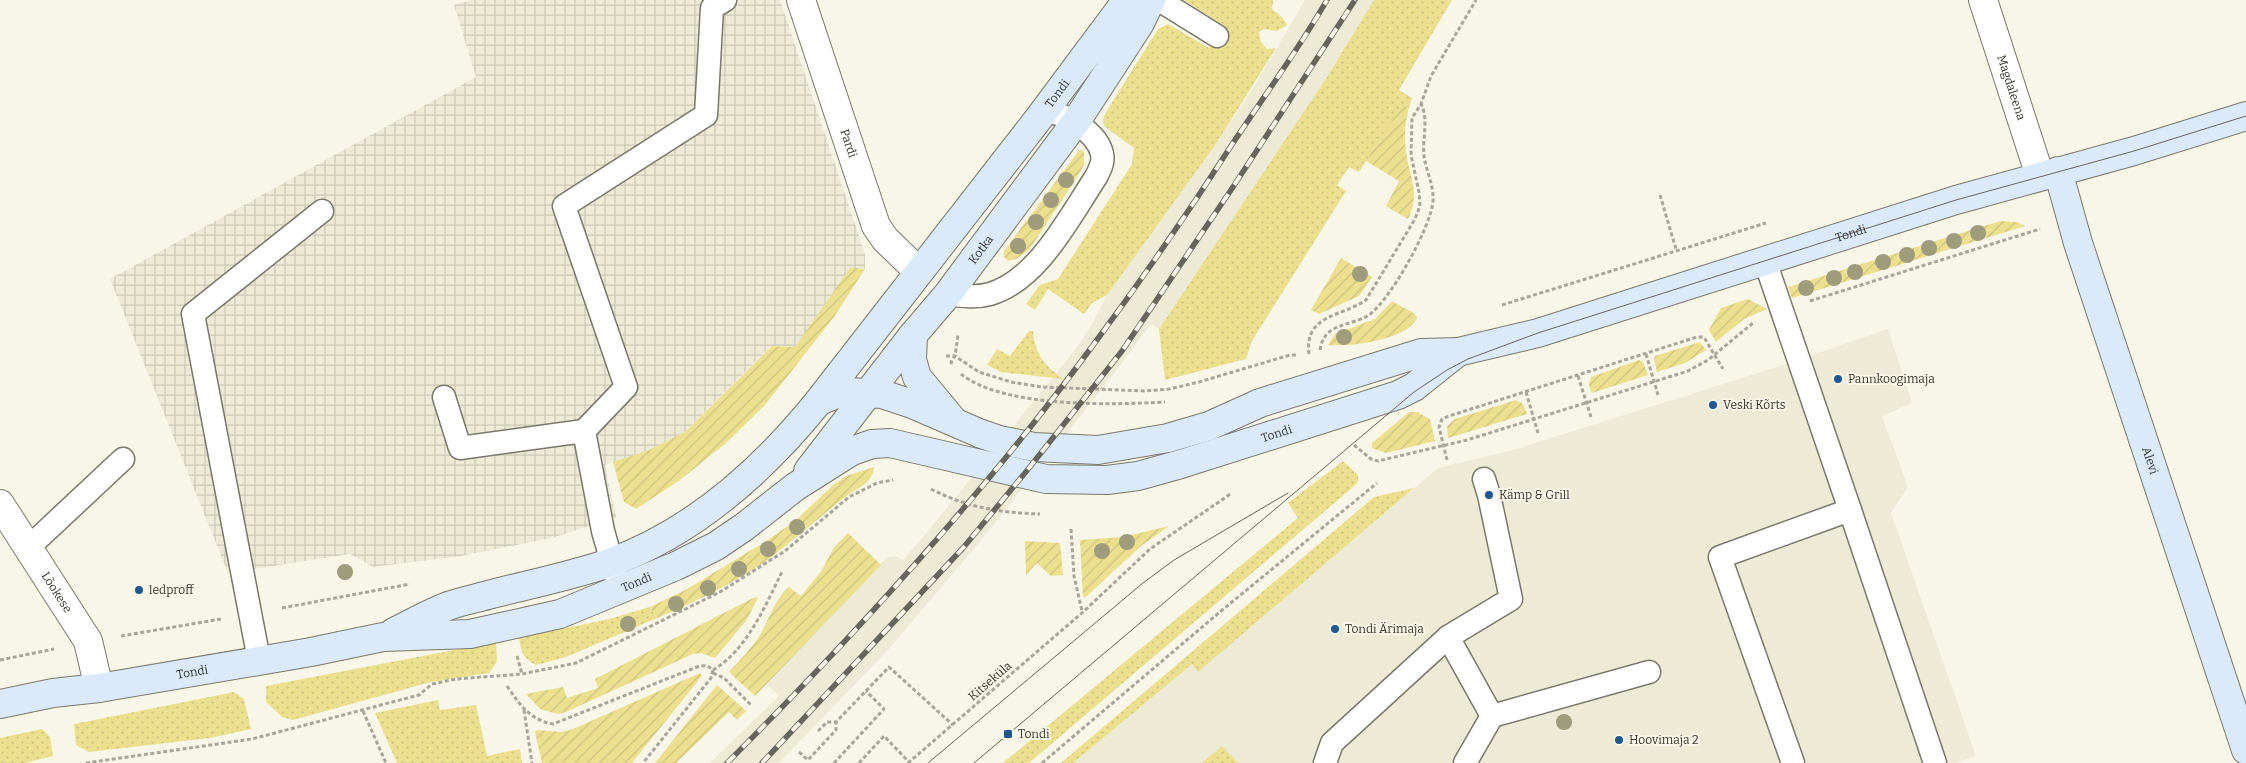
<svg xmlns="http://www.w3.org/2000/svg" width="2246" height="763" viewBox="0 0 2246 763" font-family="Bitter,serif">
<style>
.built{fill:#edead5}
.industrial{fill:url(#industrial-grid)}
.grass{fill:url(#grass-dots)}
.garden{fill:url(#garden-furrows)}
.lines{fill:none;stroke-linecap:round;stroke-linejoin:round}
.lane-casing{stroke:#7a786b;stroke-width:25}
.street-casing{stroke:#7a786b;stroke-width:30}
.secondary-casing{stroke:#7a786b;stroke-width:30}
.path{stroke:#a8a69b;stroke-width:3;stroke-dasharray:4 2.5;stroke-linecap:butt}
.lane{stroke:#fff;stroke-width:22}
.street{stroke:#fff;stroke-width:28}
.secondary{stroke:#daeafb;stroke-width:28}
.tram{stroke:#66655c;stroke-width:1}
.rail-casing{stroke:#66655c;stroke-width:5.5}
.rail{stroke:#f8f6e7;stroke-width:4;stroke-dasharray:11;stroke-linecap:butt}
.tree{fill:#9f9b7d}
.poi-dot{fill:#1e5a91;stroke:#f8f6e7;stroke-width:2}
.labels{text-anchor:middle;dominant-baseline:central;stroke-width:4;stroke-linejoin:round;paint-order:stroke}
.street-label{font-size:12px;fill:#383731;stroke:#f8f6e7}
.poi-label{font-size:12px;fill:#383731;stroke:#f8f6e7;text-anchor:start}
</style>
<defs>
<pattern id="industrial-grid" width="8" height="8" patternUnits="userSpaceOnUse" patternTransform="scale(1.25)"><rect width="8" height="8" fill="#edead5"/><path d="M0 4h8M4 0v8" fill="none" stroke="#ccc9b7"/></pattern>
<pattern id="grass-dots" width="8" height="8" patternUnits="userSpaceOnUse" patternTransform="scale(1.25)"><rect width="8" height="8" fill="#ece08f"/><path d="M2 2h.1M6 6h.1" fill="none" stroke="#cbc17c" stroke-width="1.8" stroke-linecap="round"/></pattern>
<pattern id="garden-furrows" width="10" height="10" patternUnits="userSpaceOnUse" patternTransform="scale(1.25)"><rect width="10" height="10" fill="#ece08f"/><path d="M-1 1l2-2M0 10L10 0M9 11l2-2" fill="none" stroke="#cbc17c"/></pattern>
</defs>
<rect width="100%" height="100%" fill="#f8f6e7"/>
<g class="built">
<polygon points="1305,0 1374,0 1327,77 1159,329 1151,324 1107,383 974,549 886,652 779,763 710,763 779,696 767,684 887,557 895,556 903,560 920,541 1075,350 1090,328 1107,295 1216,144 1255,85"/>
<polygon points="1888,329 1912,403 1882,416 1908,487 1891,513 1976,756 1955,763 1073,763 1192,663 1199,671 1438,468 1513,450 1774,368"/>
</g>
<polygon class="industrial" points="471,0 780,0 863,248 865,256 865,269 850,269 795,347 771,346 685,432 649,450 605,465 616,517 552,538 461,556 373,567 350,554 228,573 110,279 476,77 454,5"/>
<g class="grass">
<polygon points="1184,0 1273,0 1272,9 1282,17 1287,25 1277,31 1264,29 1259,32 1261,42 1267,49 1276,48 1216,144 1107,295 1092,303 1084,314 1048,289 1035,310 1026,304 1040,285 1058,279 1132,164 1134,148 1104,126 1103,119 1106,112 1158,29 1168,24 1209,48 1223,25"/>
<polygon points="1374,0 1452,0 1399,90 1412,98 1409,108 1402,105 1359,172 1349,167 1337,185 1346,191 1252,341 1246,359 1165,380 1159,329 1327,77"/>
<path d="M1029 331H1033C1035 354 1045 367 1064 379L1001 372 987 365 997 349 1010 356Z"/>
<polygon points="1343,461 1358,475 1358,482 1352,488 1029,763 1003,763 1298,518 1288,503"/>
<polygon points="1414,488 1198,672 1192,664 1073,763 1061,763 1374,497"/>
<path d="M650 607 657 618 566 657 536 665C523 658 521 652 519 638L609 619Z"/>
<polygon points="496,642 497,662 489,673 431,682 293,720 282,717 266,702 266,686"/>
<polygon points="234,692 244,699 251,729 210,738 89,752 76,745 74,724"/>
<polygon points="438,700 440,710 476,705 487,756 520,749 522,763 397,763 375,713"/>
<polygon points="42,729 50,737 53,756 25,763 0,763 0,738"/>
<polygon points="1222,746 1238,763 1202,763"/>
</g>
<g class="garden">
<path d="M1402 104 1409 108C1405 121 1404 138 1406 151 1409 177 1421 194 1408 219L1386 206 1399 181 1366 161Z"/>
<polygon points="1080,149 1084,152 1084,165 1079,174 1029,250 1016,259 1008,261 1004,257 1004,251"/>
<polygon points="2000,221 2017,222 2025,226 1792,298 1788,287"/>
<polygon points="1341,258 1372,277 1359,296 1319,314 1311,310"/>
<polygon points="850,268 865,269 834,317 765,405 725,444 680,480 636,509 624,502 613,462 649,450 685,432 772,346 795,347"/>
<polygon points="1748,299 1767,309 1744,319 1716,342 1709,330 1721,308"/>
<path d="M1392 301 1415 314 1417 318C1408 340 1350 347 1328 345L1335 334 1375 319Z"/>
<polygon points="1700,342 1706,350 1685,363 1657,372 1654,359 1655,356"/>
<polygon points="1639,360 1643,362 1648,375 1592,393 1589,385 1591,377"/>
<polygon points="1516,400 1523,404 1527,414 1448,438 1447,426 1455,419"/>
<polygon points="1409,412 1417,412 1430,419 1435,441 1386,453 1372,448 1372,443"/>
<path d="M874 467C873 484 856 488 844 498 817 519 791 543 763 563 730 585 693 603 657 618L650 607 687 589 765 542 795 521 833 485 846 476Z"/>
<polygon points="1169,526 1141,546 1086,597 1083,597 1080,540 1123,537"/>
<path d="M848 533 881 565 755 696 729 672C739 661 750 650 758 638 769 622 774 599 789 587L801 596 822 570 834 547Z"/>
<polygon points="1025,541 1060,543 1063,575 1051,576 1037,563 1026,575"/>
<polygon points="755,597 758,598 746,621 715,658 701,653 693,654 566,712 557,714 540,709 526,694 563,687 567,698 598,688 595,679"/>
<polygon points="700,673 702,676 632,763 542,763 535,732 537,730 562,732 573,729"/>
<polygon points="717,685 746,711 737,720 729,712 676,763 655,763"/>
</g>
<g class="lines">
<defs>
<g id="lane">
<polyline points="1159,0 1217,36"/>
<polyline points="1765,261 1850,510 1720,557 1793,763"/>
<path d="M948 294C962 296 976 298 990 294 1038 280 1070 216 1096 177 1100 169 1104 162 1102 154 1098 133 1064 112 1044 111"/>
<polyline points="444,397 460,448 584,431"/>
<polyline points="1850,510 1935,763"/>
<polyline points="28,548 123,459"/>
<polyline points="620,590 603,531 584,431 626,387 564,206 706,115 712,8 725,0"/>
<polyline points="1448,637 1492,716 1465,763"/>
<polyline points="259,660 193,314 322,211"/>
<polyline points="1492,716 1649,672"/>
<polyline points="1325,763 1332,743 1448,637 1511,599 1489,495 1484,479"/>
</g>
<g id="street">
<path id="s1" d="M801 0 876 226 885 239 919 272"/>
<path id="s2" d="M1983 0 2040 176"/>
<path id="s3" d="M0 504 88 641 99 688"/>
</g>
<g id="secondary">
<path id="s4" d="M2058 171 2078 243 2246 750"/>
<polyline points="913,335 912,360 917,377 951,418"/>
<path id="s5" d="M819 401 834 395 849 392 882 394 912 404 979 433 999 440 1034 447 1098 450 1168 438 1209 426 1260 403 1421 353 1458 352 1538 333 1956 200 2134 151 2246 116"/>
<path id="s6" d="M808 471 913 335 948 294 1075 123 1140 23 1151 0"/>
<path id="s7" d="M394 632C412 623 430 613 448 606 462 601 478 598 492 594 531 584 571 576 609 563 693 533 764 469 819 401L1039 118 1127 0"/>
<path id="s8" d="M0 704 53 693 99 688 311 652 383 637 470 634 560 614 676 566 716 546 744 527 795 487 852 451 872 444 890 443 1046 479 1107 480 1138 476 1181 464 1398 395 1414 387 1458 352"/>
</g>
</defs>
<use href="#lane" class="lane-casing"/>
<use href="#street" class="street-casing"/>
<use href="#secondary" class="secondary-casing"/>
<g class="path">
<polyline points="1660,195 1676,249"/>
<polyline points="1810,301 2040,229"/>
<polyline points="1502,305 1766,223"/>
<path d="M1320 350C1324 322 1350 327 1369 315 1391 299 1431 227 1433 201 1434 185 1426 171 1424 156 1422 140 1429 118 1421 104"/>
<path d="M1309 354C1304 314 1342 317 1366 300L1415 219 1420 206 1419 192 1411 155 1412 118 1421 104 1431 76 1476 0"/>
<polyline points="1646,354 1658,395"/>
<polyline points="946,356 955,356 979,372 1011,382 1042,387 1145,391 1169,389 1199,382 1290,355 1296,355"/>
<polyline points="952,364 951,362 955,356 958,335"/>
<path d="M961 374C1003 408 1113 405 1165 402"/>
<polyline points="1578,376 1591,417"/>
<polyline points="1526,392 1538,433"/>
<polyline points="1354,445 1371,459 1378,461 1467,440 1688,371 1708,360 1753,323"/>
<polyline points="1447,460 1439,427 1442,419 1449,416 1697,337 1703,337 1705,339 1723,369"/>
<path d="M931 489C965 507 1002 513 1040 514"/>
<polyline points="1071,529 1074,576 1082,611"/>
<polyline points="282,608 410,584"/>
<polyline points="121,636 221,619"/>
<polyline points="517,656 522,674"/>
<polyline points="0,660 54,649"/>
<path d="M713 670C747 650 765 606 782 572"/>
<polyline points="713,673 724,678 752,706"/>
<path d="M507 686C520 705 530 720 553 724L697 667C704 665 708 665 713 670L711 678 643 763"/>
<polyline points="524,710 532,763"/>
<polyline points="363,711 386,763"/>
<polyline points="818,731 827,722 836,722 889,667 953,725"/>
<polyline points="799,752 808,760 836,730 836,722"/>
<polyline points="86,763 252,739 419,695 432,684 456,679 522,674 576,663 720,592 785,551 849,497 877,483 893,480"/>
<polyline points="834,763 884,709 866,691"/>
<polyline points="859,763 884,736 909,762"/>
<polyline points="908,763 1083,612 1150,549 1232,493"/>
<polyline points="1042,763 1221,611 1377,483"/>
</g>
<use href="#lane" class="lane"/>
<use href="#street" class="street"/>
<use href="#secondary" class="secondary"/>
<g class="tram">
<polyline points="928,763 1143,583 1174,560 1288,493"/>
<polyline points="974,763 1414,392 1447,370 1468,359 1538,333 1956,200 2134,151 2246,116"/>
</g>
<defs>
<g id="rail">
<path d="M727 763C857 633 982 496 1091 348 1141 281 1188 213 1233 143 1264 96 1299 49 1327 0"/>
<polyline points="762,763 963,548 1029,468 1122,351 1233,187 1355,0"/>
</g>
</defs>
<use href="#rail" class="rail-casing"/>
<use href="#rail" class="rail"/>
</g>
<g class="tree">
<circle cx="1066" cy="180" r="8"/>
<circle cx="1051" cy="200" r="8"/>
<circle cx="1036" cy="222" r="8"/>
<circle cx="1978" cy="233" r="8"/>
<circle cx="1954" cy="241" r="8"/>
<circle cx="1018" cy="246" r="8"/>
<circle cx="1929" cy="248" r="8"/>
<circle cx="1907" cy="255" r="8"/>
<circle cx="1883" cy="262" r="8"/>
<circle cx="1855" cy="272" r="8"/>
<circle cx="1360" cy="274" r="8"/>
<circle cx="1834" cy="278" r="8"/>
<circle cx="1806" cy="288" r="8"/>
<circle cx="1344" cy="337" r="8"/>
<circle cx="797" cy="527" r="8"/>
<circle cx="1127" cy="542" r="8"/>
<circle cx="768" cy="549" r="8"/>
<circle cx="1102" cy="551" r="8"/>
<circle cx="739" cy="569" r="8"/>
<circle cx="345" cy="572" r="8"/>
<circle cx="708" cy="588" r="8"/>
<circle cx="676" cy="604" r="8"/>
<circle cx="628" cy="624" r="8"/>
<circle cx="1564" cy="722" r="8"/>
</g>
<g class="poi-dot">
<circle cx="1838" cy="379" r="5"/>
<circle cx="1713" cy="405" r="5"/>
<circle cx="1489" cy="495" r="5"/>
<circle cx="139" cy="590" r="5"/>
<circle cx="1335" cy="629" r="5"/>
<rect x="1003" y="729" width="10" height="10" rx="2.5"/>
<circle cx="1619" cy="740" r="5"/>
</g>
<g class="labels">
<g class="street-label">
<text stroke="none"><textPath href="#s2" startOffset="92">Magdaleena</textPath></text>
<text stroke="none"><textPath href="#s7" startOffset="884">Tondi</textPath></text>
<text stroke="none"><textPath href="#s1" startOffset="151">Pardi</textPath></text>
<text stroke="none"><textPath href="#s5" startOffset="1076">Tondi</textPath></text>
<text stroke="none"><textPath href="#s6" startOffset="281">Kotka</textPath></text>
<text stroke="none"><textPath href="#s8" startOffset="1341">Tondi</textPath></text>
<text stroke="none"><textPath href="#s4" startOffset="304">Alevi</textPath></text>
<text stroke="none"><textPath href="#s8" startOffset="651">Tondi</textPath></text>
<text stroke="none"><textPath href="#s3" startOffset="105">Lõokese</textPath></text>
<text stroke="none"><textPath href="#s8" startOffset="195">Tondi</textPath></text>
<text transform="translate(990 681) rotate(-41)">Kitseküla</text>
</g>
<g class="poi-label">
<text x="1848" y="379">Pannkoogimaja</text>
<text x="1723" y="405">Veski Kõrts</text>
<text x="1499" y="495">Kämp &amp; Grill</text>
<text x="149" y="590">ledproff</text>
<text x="1345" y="629">Tondi Ärimaja</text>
<text x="1018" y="734">Tondi</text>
<text x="1629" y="740">Hoovimaja 2</text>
</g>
</g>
</svg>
